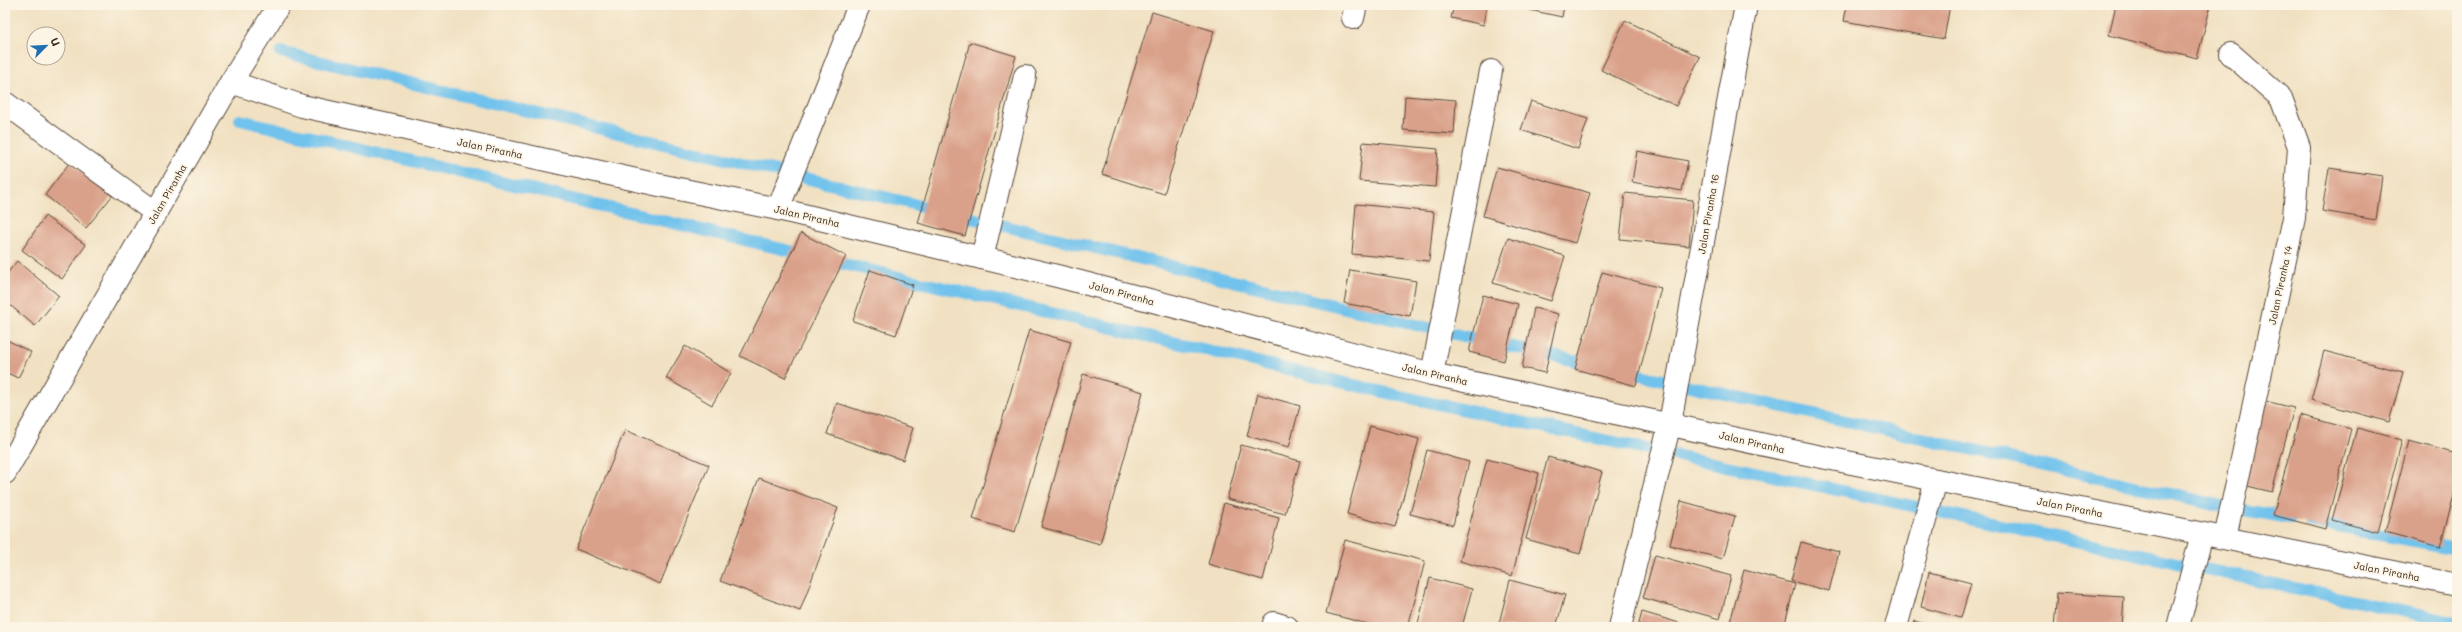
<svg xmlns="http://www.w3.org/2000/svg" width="2462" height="632" viewBox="0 0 2462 632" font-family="Mali,sans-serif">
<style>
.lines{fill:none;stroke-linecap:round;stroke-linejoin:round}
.stream{stroke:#71c2ec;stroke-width:12}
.building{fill:#daa18a}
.minor-casing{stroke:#564537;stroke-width:24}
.minor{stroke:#fff;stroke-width:22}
.labels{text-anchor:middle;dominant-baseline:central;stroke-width:3.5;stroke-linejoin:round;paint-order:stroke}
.street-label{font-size:10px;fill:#3b2a1e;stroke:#fcf5e5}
</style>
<rect width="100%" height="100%" fill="#fcf5e5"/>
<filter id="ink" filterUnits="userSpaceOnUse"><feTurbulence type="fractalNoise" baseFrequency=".025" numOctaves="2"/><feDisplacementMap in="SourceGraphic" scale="8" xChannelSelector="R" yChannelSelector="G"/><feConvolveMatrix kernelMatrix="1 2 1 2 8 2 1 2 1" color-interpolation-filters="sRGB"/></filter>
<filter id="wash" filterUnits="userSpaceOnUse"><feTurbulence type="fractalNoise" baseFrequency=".012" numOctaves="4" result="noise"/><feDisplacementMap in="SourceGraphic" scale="16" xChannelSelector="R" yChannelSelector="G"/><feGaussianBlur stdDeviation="0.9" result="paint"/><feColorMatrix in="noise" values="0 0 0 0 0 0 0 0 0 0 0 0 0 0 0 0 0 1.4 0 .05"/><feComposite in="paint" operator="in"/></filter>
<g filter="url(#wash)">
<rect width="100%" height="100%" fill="#f1e1c2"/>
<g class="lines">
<g class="stream">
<polyline points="281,52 1441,331 1593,365"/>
<polyline points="240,120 807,255"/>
<polyline points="827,260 1400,396 2457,623"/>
<polyline points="1623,371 2232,508 2290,518"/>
<polyline points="2310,522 2457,549"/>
</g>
</g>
<g id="blocks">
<g class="building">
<polygon points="1454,5 1487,5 1484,25 1451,18"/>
<polygon points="1506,5 1564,5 1562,17"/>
<polygon points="1847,5 1950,5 1944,39 1844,21"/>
<polygon points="2116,5 2211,5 2197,58 2109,35"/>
<polygon points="1152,12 1214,31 1164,194 1102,174"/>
<polygon points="1625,20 1700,57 1676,106 1601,70"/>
<polygon points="970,42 1016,56 965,236 918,223"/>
<polygon points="1405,96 1456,100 1454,134 1403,130"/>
<polygon points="1531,101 1588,119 1578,149 1521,130"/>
<polygon points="1363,142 1438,149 1435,187 1359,181"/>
<polygon points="1637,151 1688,161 1682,191 1632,182"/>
<polygon points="70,162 112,196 86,228 45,195"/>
<polygon points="1497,167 1590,193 1575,243 1483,216"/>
<polygon points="2329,168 2382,176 2376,220 2322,211"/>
<polygon points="1625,193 1693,200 1689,246 1620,239"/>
<polygon points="1356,204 1434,212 1429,261 1352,254"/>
<polygon points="45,216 86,245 62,279 22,250"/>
<polygon points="801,233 846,256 785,378 740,356"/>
<polygon points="1508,238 1565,256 1551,301 1493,283"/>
<polygon points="17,261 59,296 35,326 5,301 5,276"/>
<polygon points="870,270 913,285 896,335 853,321"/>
<polygon points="1350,270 1416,281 1410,316 1344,303"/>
<polygon points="1602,272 1661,288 1636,386 1575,369"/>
<polygon points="1483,295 1518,304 1504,361 1469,352"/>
<polygon points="1534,308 1558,314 1545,373 1522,368"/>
<polygon points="1029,330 1071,342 1015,532 973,519"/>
<polygon points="5,339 31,352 18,378 5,372"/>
<polygon points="685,346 731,373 712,405 666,378"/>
<polygon points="2324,351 2403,372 2389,422 2311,400"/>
<polygon points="1083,374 1143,392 1100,544 1041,527"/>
<polygon points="1258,394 1300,406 1289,447 1247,436"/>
<polygon points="2261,400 2294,408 2272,492 2239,484"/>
<polygon points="837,403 913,428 903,460 827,434"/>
<polygon points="2300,415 2351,429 2325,529 2273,515"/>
<polygon points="1370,426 1419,439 1395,527 1347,514"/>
<polygon points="2357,428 2402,440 2378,532 2332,520"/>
<polygon points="625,430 709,465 660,584 576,549"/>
<polygon points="2409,441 2457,454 2457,483 2440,547 2385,532"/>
<polygon points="1241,445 1300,461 1285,514 1227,499"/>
<polygon points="1427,450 1469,462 1453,525 1410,514"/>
<polygon points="1548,457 1602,472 1580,554 1526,539"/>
<polygon points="1487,459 1539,473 1512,576 1460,561"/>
<polygon points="759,478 838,508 800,611 720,581"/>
<polygon points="1681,501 1735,516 1723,559 1670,545"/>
<polygon points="1224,503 1279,518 1263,580 1208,564"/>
<polygon points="1345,540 1425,561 1408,627 1379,627 1326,613"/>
<polygon points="1801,542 1839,552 1829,591 1791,581"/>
<polygon points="1655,555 1731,576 1720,619 1643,598"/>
<polygon points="1744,570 1795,584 1784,627 1729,626"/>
<polygon points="1929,572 1971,583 1961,618 1921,607"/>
<polygon points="1430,578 1472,589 1462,627 1417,627"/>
<polygon points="1510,580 1565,595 1556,627 1498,627"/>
<polygon points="2057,593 2124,597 2122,627 2054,627"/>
<polygon points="1642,612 1693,627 1638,627"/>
<polygon points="1914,621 1936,627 1912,627"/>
</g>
</g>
</g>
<g filter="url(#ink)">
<use href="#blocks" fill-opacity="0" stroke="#564537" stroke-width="1"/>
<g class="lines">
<defs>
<g id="minor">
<polyline points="1353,18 1356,5"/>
<polyline points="231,82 302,106 659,185 778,209 1061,277 1432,374 1802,453 2457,585"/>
<polyline points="5,103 156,213"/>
<polyline points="778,209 859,5"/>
<polyline points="982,258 1025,76"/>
<polyline points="1432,374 1491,71"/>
<polyline points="5,473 231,82 279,5"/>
<polyline points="2225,538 2294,218 2299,147 2281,98 2231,54"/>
<polyline points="1274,623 1287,627"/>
<polyline points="1620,627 1670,423 1746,5"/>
<polyline points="1896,627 1936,480"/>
<polyline points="2178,627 2202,534"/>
</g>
</defs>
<use href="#minor" class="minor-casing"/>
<use href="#minor" class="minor"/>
</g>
</g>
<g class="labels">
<g class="street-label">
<text transform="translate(490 148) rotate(12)">Jalan Piranha</text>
<text transform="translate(167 194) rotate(-60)">Jalan Piranha</text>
<text transform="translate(1708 214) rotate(-80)">Jalan Piranha 16</text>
<text transform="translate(807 216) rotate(13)">Jalan Piranha</text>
<text transform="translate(2280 285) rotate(-78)">Jalan Piranha 14</text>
<text transform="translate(1122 293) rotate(15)">Jalan Piranha</text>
<text transform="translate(1435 374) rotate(13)">Jalan Piranha</text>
<text transform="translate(1752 442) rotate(13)">Jalan Piranha</text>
<text transform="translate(2070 507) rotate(11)">Jalan Piranha</text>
<text transform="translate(2387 571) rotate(11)">Jalan Piranha</text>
</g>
</g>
<rect width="2462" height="632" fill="none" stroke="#fcf5e5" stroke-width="20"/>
<g transform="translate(46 46) rotate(66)"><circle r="19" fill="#fcf5e5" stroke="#afa495"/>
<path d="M0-3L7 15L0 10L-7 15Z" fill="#1f6fb2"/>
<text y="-6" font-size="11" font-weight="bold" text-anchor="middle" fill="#3b2a1e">U</text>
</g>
</svg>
